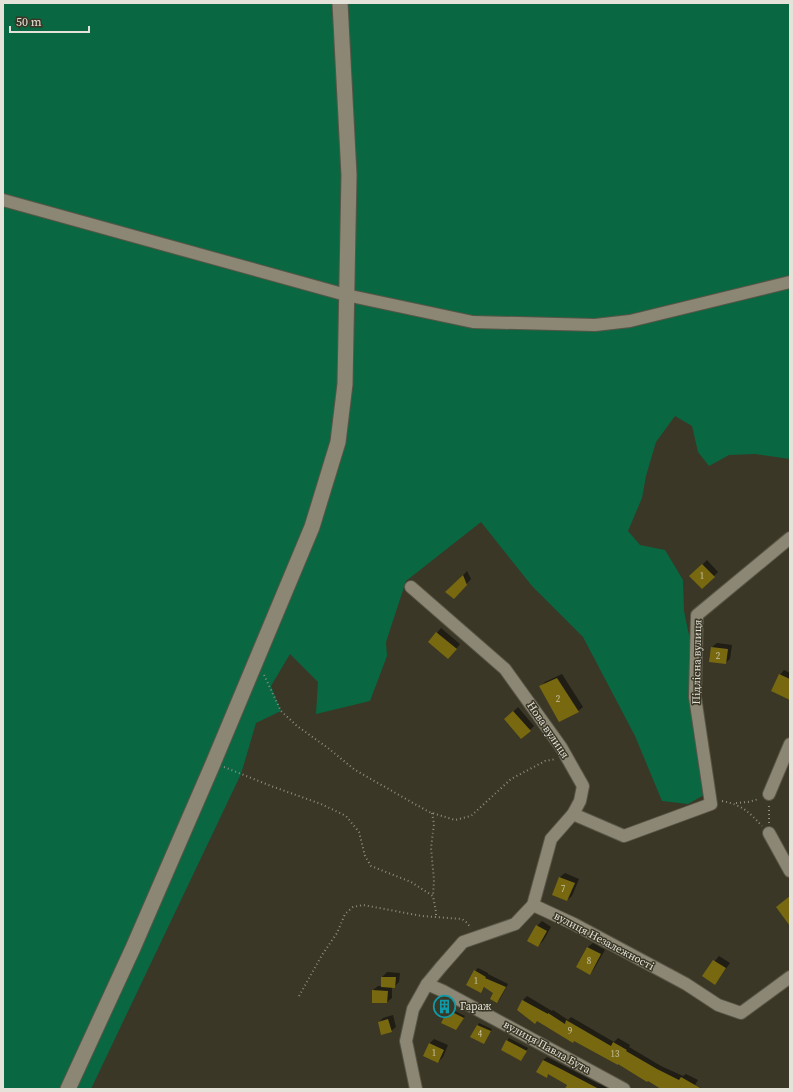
<svg xmlns="http://www.w3.org/2000/svg" width="793" height="1092" viewBox="0 0 793 1092" font-family="'Source Serif 4',serif">
<style>
.green{fill:#096841}
.shadow{fill:#0007}
.building{fill:#786910}
.lines{fill:none;stroke-linecap:round;stroke-linejoin:round}
.minor-casing{stroke:#585547;stroke-width:14}
.tertiary-casing{stroke:#585547;stroke-width:17}
.path{stroke:#908d80;stroke-width:2;stroke-dasharray:1 3;stroke-linecap:butt}
.minor{stroke:#8b8774;stroke-width:12}
.tertiary{stroke:#8b8774;stroke-width:15}
.labels{text-anchor:middle;dominant-baseline:central;stroke-width:3;stroke-linejoin:round;paint-order:stroke}
.number-label{font-size:9px;fill:#cac4a7}
.street-label{font-size:11px;fill:#e5e3d9;stroke:#3a3726}
.poi-label{font-size:11px;fill:#e5e3d9;stroke:#3a3726;text-anchor:start}
</style>
<rect width="100%" height="100%" fill="#3a3726"/>
<polygon class="green" points="3,3 790,3 790,459 755,454 729,455 709,466 698,452 692,426 675,416 656,442 646,476 642,498 628,531 640,545 665,550 683,580 684,611 692,650 713,790 688,804 662,801 635,736 583,637 532,586 481,522 406,581 386,642 387,656 370,701 316,714 318,682 290,654 271,686 281,711 256,723 241,774 91,1089 3,1089"/>
<g class="shadow">
<polygon points="707,560 718,572 702,588 691,576"/>
<polygon points="467,571 471,579 454,598 447,592"/>
<polygon points="441,628 460,644 453,653 429,642"/>
<polygon points="717,643 732,645 730,659 725,663 712,647"/>
<polygon points="784,670 790,673 790,699 780,675"/>
<polygon points="562,674 583,707 578,711 540,687 545,682"/>
<polygon points="518,707 534,726 530,730 510,715"/>
<polygon points="565,873 579,879 572,896 567,900 560,877"/>
<polygon points="542,921 551,927 543,941 538,946 537,926"/>
<polygon points="593,943 605,950 594,969 590,974 577,967 588,947"/>
<polygon points="719,956 730,963 715,984 703,976"/>
<polygon points="478,968 488,973 488,974 508,984 500,999 497,1002 494,992 485,987 480,992 475,971"/>
<polygon points="387,972 400,973 399,982 395,986 392,986 392,998 387,1002 373,990 378,986 382,986 382,977"/>
<polygon points="527,996 552,1011 553,1010 568,1020 571,1017 614,1042 618,1038 630,1045 629,1047 661,1066 683,1076 686,1074 698,1080 695,1085 703,1089 666,1089 523,1000"/>
<polygon points="451,1009 465,1016 456,1029 449,1011"/>
<polygon points="393,1015 396,1027 391,1031 379,1022 383,1018"/>
<polygon points="479,1023 492,1029 484,1043 472,1036"/>
<polygon points="509,1038 528,1048 523,1057 502,1050"/>
<polygon points="434,1039 448,1045 443,1057 438,1062 429,1044"/>
<polygon points="547,1057 599,1084 600,1082 612,1089 566,1089 568,1084 549,1073 546,1076 537,1072 543,1060"/>
</g>
<g class="building">
<polygon points="702,564 715,577 702,589 689,576"/>
<polygon points="463,575 467,585 454,599 445,592"/>
<polygon points="436,632 457,649 448,659 428,642"/>
<polygon points="711,647 728,649 726,664 709,662"/>
<polygon points="779,674 790,679 790,700 771,691"/>
<polygon points="557,678 579,712 559,722 539,686"/>
<polygon points="513,711 531,731 521,739 504,719"/>
<polygon points="559,877 575,883 567,901 552,895"/>
<polygon points="790,896 790,926 776,907"/>
<polygon points="536,925 547,931 538,947 527,941"/>
<polygon points="587,947 601,954 590,975 576,967"/>
<polygon points="713,960 726,968 715,985 702,976"/>
<polygon points="474,970 486,977 485,978 506,987 497,1003 490,999 493,993 484,987 481,993 466,985"/>
<polygon points="381,977 396,977 395,988 381,987"/>
<polygon points="372,990 388,991 387,1003 372,1003"/>
<polygon points="522,1000 548,1014 548,1013 565,1024 566,1020 611,1046 613,1042 627,1050 626,1051 657,1069 679,1080 681,1077 702,1089 661,1089 648,1081 647,1082 618,1064 618,1065 574,1041 573,1043 537,1021 535,1024 517,1010"/>
<polygon points="448,1010 464,1018 456,1030 441,1023"/>
<polygon points="388,1019 392,1032 381,1035 378,1022"/>
<polygon points="477,1025 491,1031 484,1044 470,1037"/>
<polygon points="506,1040 527,1051 521,1061 501,1050"/>
<polygon points="429,1043 444,1050 438,1063 423,1056"/>
<polygon points="543,1060 561,1069 599,1089 565,1089 567,1085 548,1074 547,1078 536,1072"/>
</g>
<g class="lines">
<defs>
<g id="minor">
<polyline points="3,200 346,295 473,322 595,325 630,321 790,282"/>
<polyline points="411,587 505,669 561,747 583,786 580,801 573,814 551,839 533,905"/>
<polyline points="769,794 790,744"/>
<polyline points="573,814 624,836 711,804 695,697 697,615 790,538"/>
<polyline points="769,833 790,871"/>
<polyline points="427,984 443,991 624,1089"/>
<polyline points="416,1089 406,1041 413,1009 427,984 441,967 463,942 515,924 533,905 574,924 686,984 718,1005 741,1013 790,977"/>
</g>
<polyline id="tertiary" points="68,1089 133,948 212,766 312,527 338,442 345,384 349,175 340,3"/>
</defs>
<use href="#minor" class="minor-casing"/>
<use href="#tertiary" class="tertiary-casing"/>
<g class="path">
<polyline points="264,675 281,711 297,726 328,748 355,770 429,812 455,820 471,816 511,779 545,761 556,759"/>
<polyline points="224,767 271,786 321,804 346,816 359,832 365,856 371,866 411,882 433,896 436,912 436,917"/>
<path d="M722 801C742 805 748 811 762 826"/>
<polyline points="736,803 748,802 759,799"/>
<polyline points="432,813 434,824 431,848 434,880 433,896"/>
<polyline points="769,823 769,804"/>
<polyline points="299,996 322,955 337,933 345,914 353,907 363,905 422,916 462,919 466,922 471,928"/>
</g>
<use href="#minor" class="minor"/>
<use href="#tertiary" class="tertiary"/>
</g>
<defs>
<symbol id="building-ring" viewBox="-11 -11 22 22"><circle r="9.5" fill="#3a3726" stroke="#0f9aa8" stroke-width="1.5"/><path d="M-4-6H4V6H1V3H-1V6H-4ZM-2.5-4.3h1.7v1.8h-1.7ZM.8-4.3h1.7v1.8H.8ZM-2.5-1h1.7V.8h-1.7ZM.8-1h1.7V.8H.8Z" fill="#0f9aa8"/></symbol>
</defs>
<g fill-rule="evenodd">
<use href="#building-ring" x="432" y="994" width="25" height="25"/>
</g>
<g class="labels">
<g class="number-label">
<text x="702" y="576">1</text>
<text x="718" y="656">2</text>
<text x="558" y="699">2</text>
<text x="563" y="889">7</text>
<text x="589" y="961">8</text>
<text x="476" y="981">1</text>
<text x="570" y="1031">9</text>
<text x="480" y="1034">4</text>
<text x="434" y="1053">1</text>
<text x="615" y="1054">13</text>
</g>
<g class="street-label">
<text transform="translate(697 662) rotate(-89)">Підлісна вулиця</text>
<text transform="translate(548 730) rotate(56)">Нова вулиця</text>
<text transform="translate(604 941) rotate(28)">вулиця Незалежності</text>
<text transform="translate(547 1047) rotate(29)">вулиця Павла Бута</text>
</g>
<g class="poi-label">
<text x="460" y="1006">Гараж</text>
</g>
</g>
<rect width="793" height="1092" fill="none" stroke="#e5e3d9" stroke-width="8"/>
<path d="M10 26v6h79v-6" fill="none" stroke="#e5e3d9" stroke-width="2"/>
<text x="16" y="26" font-size="12" fill="#e5e3d9" stroke="#3a3726" stroke-width="3" paint-order="stroke">50 m</text>
</svg>
